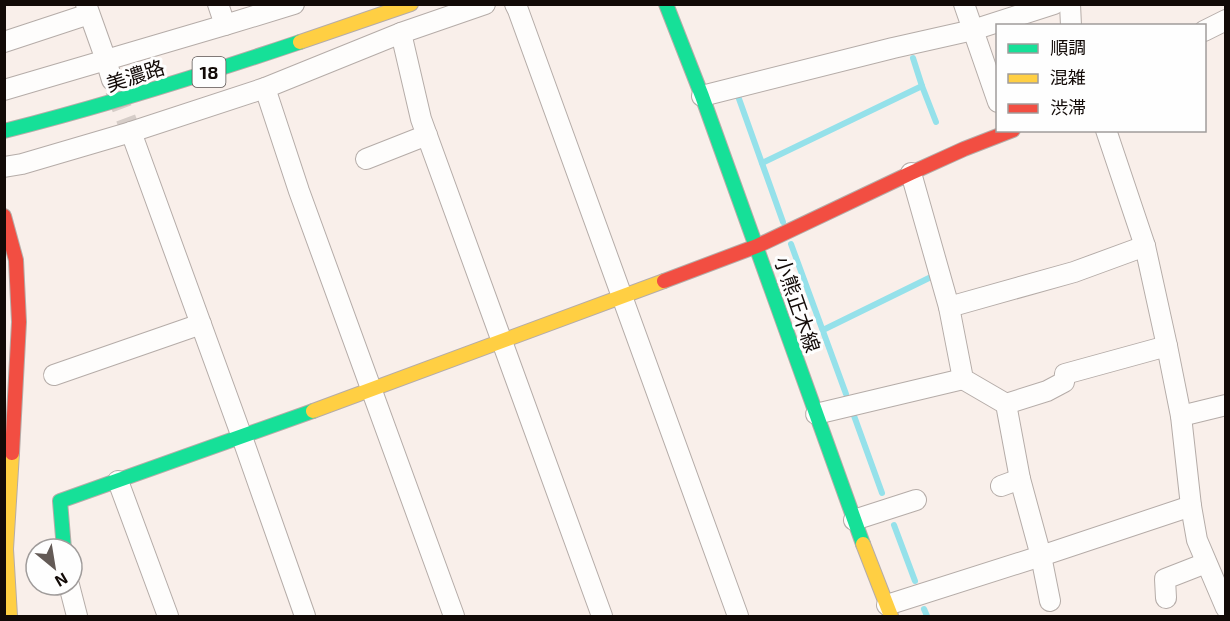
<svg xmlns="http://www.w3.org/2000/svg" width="1230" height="621" viewBox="0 0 1230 621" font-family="'Exo 2','Noto Sans JP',sans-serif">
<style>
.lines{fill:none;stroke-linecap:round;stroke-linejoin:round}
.stream{stroke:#95e1ea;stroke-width:6}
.street-tunnel{stroke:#d6cdc8;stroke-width:20;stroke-dasharray:20 10;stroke-linecap:butt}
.street-casing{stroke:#b5aca8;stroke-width:22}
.fast-casing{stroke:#b5aca8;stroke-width:16}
.slow-casing{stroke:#b5aca8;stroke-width:16}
.jam-casing{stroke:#b5aca8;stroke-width:16}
.street{stroke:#fefdfc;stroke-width:20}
.fast{stroke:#16e098;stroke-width:14}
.slow{stroke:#ffcf43;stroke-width:14}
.jam{stroke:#f24e42;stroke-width:14}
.labels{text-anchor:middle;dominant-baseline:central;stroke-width:6;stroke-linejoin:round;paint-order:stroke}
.shield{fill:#fefefe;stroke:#595351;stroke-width:1.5}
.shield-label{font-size:18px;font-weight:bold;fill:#120a07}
.street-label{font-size:20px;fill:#120a07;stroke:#fefefe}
</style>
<rect width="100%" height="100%" fill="#f9efea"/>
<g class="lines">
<g class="stream">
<polyline points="913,58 922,86"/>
<polyline points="738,96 783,222"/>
<polyline points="762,163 922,86 936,122"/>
<polyline points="791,244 846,394"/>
<polyline points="823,330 931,277"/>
<polyline points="853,413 882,493"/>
<polyline points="894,525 915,581"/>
<polyline points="924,609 927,616"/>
</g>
<polyline class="street-tunnel" points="115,90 131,132"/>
<defs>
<g id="street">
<polyline points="86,4 106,60 112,80"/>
<polyline points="218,4 225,25 294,4"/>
<polyline points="515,4 518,10 738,616"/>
<polyline points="964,4 998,102"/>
<polyline points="1070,4 1071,26"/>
<polyline points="1204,31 1226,20"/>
<polyline points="401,33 421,119 602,616"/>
<polyline points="4,42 89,14"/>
<polyline points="265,88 299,191 454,616"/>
<polyline points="4,90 225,25"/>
<polyline points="702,96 893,48 973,30 1054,4"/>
<polyline points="1106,130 1145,246 1167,346 1181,416 1191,506 1197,540 1226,608"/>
<polyline points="131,132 242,437 305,616"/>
<polyline points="366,159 427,135"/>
<polyline points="4,167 22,164 131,132 265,88 401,33 485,4"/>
<polyline points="911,173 949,307 963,379 1006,404 1020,479 1041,556 1050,601"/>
<polyline points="949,307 1074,272 1145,246"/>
<polyline points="54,375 201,324"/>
<polyline points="1006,404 1047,391 1064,382 1065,374 1167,346"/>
<polyline points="816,414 963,379"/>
<polyline points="1181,416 1226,405"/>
<polyline points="118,481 168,616"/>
<polyline points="1001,486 1020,479"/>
<polyline points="854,520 916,500"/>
<polyline points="69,585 77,616"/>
<polyline points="1166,598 1165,579 1206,563"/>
<polyline points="887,605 1041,556 1191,506"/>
</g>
<g id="fast">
<polyline points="666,4 702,96 863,544"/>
<path d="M4 131C104 106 202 75 300 42"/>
<polyline points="64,549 60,501 313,411"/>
</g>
<g id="slow">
<polyline points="300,42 411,4"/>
<polyline points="313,411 664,281"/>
<polyline points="863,544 891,616"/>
<polyline points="10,616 6,549 12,453"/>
</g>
<g id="jam">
<polyline points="4,216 16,260 19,322 12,453"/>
<polyline points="664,281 757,246 911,173 964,149 1013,130"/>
</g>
</defs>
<use href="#street" class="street-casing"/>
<use href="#fast" class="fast-casing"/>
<use href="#slow" class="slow-casing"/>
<use href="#jam" class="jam-casing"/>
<use href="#street" class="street"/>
<use href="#fast" class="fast"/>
<use href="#slow" class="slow"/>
<use href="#jam" class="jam"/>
</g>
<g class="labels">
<rect class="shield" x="192.5" y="57" width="33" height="30" rx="4.5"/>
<g class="shield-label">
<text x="209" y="72">18</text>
</g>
<g class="street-label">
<text transform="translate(135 75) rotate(-18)">美濃路</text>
<text transform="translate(798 304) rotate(71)">小熊正木線</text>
</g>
</g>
<rect width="1230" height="621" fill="none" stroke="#120a07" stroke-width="12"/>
<rect x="996" y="24" width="210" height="108" fill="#fefefe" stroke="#a09c9b" stroke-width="1.5"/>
<rect x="1008" y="44" width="30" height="9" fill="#16e098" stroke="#a09c9b" stroke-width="1.5"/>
<text x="1050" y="54" font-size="18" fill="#120a07">順調</text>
<rect x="1008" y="74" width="30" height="9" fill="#ffcf43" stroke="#a09c9b" stroke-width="1.5"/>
<text x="1050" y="84" font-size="18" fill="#120a07">混雑</text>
<rect x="1008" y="104" width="30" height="9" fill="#f24e42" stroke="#a09c9b" stroke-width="1.5"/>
<text x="1050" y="114" font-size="18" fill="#120a07">渋滞</text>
<g transform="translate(54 567) rotate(150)"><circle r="28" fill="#fefefe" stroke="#a09c9b" stroke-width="1.5"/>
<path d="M0-4.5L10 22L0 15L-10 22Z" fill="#635a56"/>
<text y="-9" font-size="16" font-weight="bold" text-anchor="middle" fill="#120a07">N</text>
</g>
</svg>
